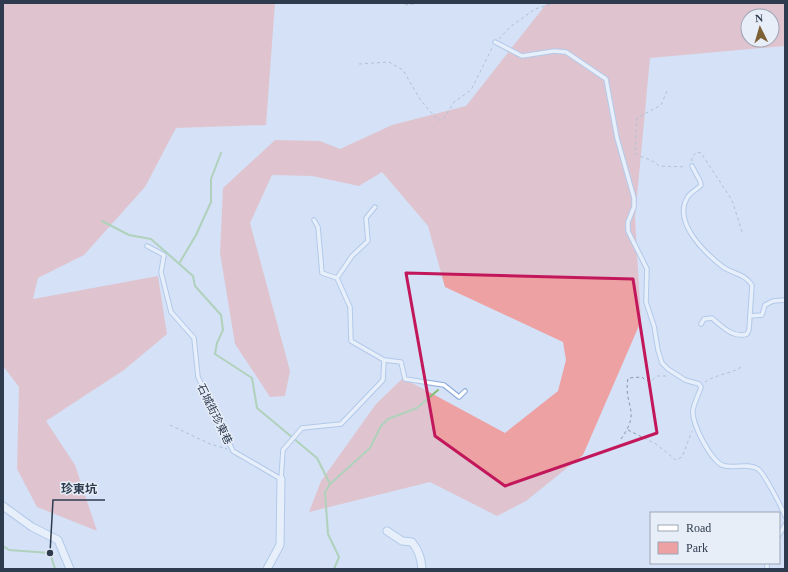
<svg xmlns="http://www.w3.org/2000/svg" width="788" height="572" viewBox="0 0 788 572" font-family="'Times New Roman','Noto Sans TC',serif">
<style>
.green{fill:#eda1a2;fill-rule:evenodd}
.lines{fill:none;stroke-linecap:round;stroke-linejoin:round}
.stream{stroke:#85bd73;stroke-width:2}
.lane-casing{stroke:#8babdc;stroke-width:5.5}
.street-casing{stroke:#8babdc;stroke-width:9}
.path{stroke:#8996aa;stroke-width:1;stroke-dasharray:3 3;stroke-linecap:butt}
.lane{stroke:#fff;stroke-width:3.5}
.street{stroke:#fff;stroke-width:7}
.marked{fill:none;stroke:#c2185b;stroke-width:3;stroke-linejoin:round}
.labels{text-anchor:middle;dominant-baseline:central;stroke-width:3;stroke-linejoin:round;paint-order:stroke}
.street-label{font-size:11px;fill:#2e3b4f;stroke:#e7eef8}
.leader{fill:none;stroke:#2e3b4f;stroke-width:1.5}
.callout-dot{fill:#2e3b4f;stroke:#e7eef8;stroke-width:1.5}
.callout-label{font-size:12px;text-anchor:middle;font-weight:bold;fill:#2e3b4f;stroke:#e7eef8;stroke-width:3;stroke-linejoin:round;paint-order:stroke}
</style>
<rect width="100%" height="100%" fill="#d4e1f6"/>
<g class="green">
<polygon points="3,3 275,3 266,125 176,128 145,187 84,255 38,278 33,299 158,276 167,334 124,370 46,421 75,465 97,531 37,507 17,469 19,387 3,366"/>
<path d="M547 3H785V46L650 58 635 218 641 321 583 455 526 501 497 516 430 482 309 512 321 481 376 404 403 378 505 433 558 391 566 360 563 342 445 287 428 226 382 172 359 186 312 176 272 175 250 223 290 371 285 396 270 397 235 344 220 253 223 188 275 140 320 141 340 149 392 125 466 106ZM748 16H772V40H748Z"/>
</g>
<g class="lines">
<g class="stream">
<polyline points="102,221 129,235 151,239 193,276 195,286 221,315 223,330 217,343 215,354 252,378 257,408 317,458 330,484 325,492 328,534 339,557 334,569"/>
<polyline points="180,262 196,235 211,202 211,179 221,153"/>
<polyline points="330,484 370,448 381,426 388,419 417,408 438,390"/>
<polyline points="3,546 9,550 50,553 55,569"/>
</g>
<defs>
<g id="lane">
<path d="M495 42 522 56 554 51 566 52 606 79 617 138 634 198V207L628 222V231L647 269 646 302 654 326 658 350 662 363 668 369 685 380 699 384 701 387C699 394 694 403 693 410 691 423 712 464 725 466 736 468 748 463 758 469 764 473 782 508 785 516"/>
<path d="M692 166 700 181 701 185C697 190 690 192 687 198 673 223 705 253 723 267 733 274 744 273 752 285L749 330 747 334C734 339 721 326 712 318L704 319 701 324"/>
<polyline points="314,220 318,227 322,273 337,278"/>
<polyline points="147,246 164,255 161,272 171,312 194,338 198,377 233,451 281,479 283,450 302,428 341,424 383,380 384,360 351,341 350,307 337,278 352,256 368,241 366,218 375,207"/>
<polyline points="750,316 762,315 765,305 773,301 785,300"/>
<polyline points="384,360 401,362 405,379 444,385 459,397 465,391"/>
<polyline points="779,535 785,525"/>
<polyline points="767,569 767,563"/>
</g>
<g id="street">
<polyline points="3,506 32,527 58,540 70,569"/>
<path d="M387 531 402 541 412 542C419 551 421 558 422 569"/>
<polyline points="267,569 280,545 281,479"/>
</g>
</defs>
<use href="#lane" class="lane-casing"/>
<use href="#street" class="street-casing"/>
<g class="path">
<polyline points="405,5 422,3"/>
<polyline points="499,39 510,27 535,9 555,3"/>
<polyline points="359,64 389,62 403,70 421,101 438,120 443,120 454,102 471,90 492,48"/>
<path d="M667 91 661 105 637 118 635 153C642 159 652 158 659 166L686 167"/>
<polyline points="692,161 692,157 697,152 701,153 732,200 743,235"/>
<path d="M705 382C716 374 732 374 743 366"/>
<polyline points="170,425 210,444 227,449"/>
<polyline points="628,430 656,444 676,460 682,457 692,431"/>
<path d="M621 439C642 410 623 407 628 378L642 377 645 380 651 381 657 376H669"/>
</g>
<use href="#lane" class="lane"/>
<use href="#street" class="street"/>
</g>
<path d="M0 0H788V572H0ZM406 273 633 279 657 433 505 486 435 436Z" fill="#d4e1f6" fill-opacity=".55" fill-rule="evenodd"/>
<path class="marked" d="M406 273 633 279 657 433 505 486 435 436Z"/>
<g class="labels">
<g class="street-label">
<text transform="translate(215 414) rotate(64)">石城街珍東巷</text>
</g>
</g>
<path class="leader" d="M50 553L53 500H105"/>
<circle class="callout-dot" cx="50" cy="553" r="4"/>
<g class="callout-label">
<text x="79" y="493">珍東坑</text>
</g>
<rect width="788" height="572" fill="none" stroke="#2e3b4f" stroke-width="8"/>
<rect x="650" y="512" width="130" height="52" fill="#e7eef8" stroke="#9da6b4"/>
<rect x="658" y="525" width="20" height="6" fill="#ffffff" stroke="#9da6b4"/>
<text x="686" y="532" font-size="12" fill="#2e3b4f">Road</text>
<rect x="658" y="542" width="20" height="12" fill="#eda1a2" stroke="#9da6b4"/>
<text x="686" y="552" font-size="12" fill="#2e3b4f">Park</text>
<g transform="translate(760 28) rotate(355)"><circle r="19" fill="#e7eef8" stroke="#9da6b4"/>
<path d="M0-3L7 15L0 10L-7 15Z" fill="#7d6134"/>
<text y="-6" font-size="11" font-weight="bold" text-anchor="middle" fill="#2e3b4f">N</text>
</g>
</svg>
